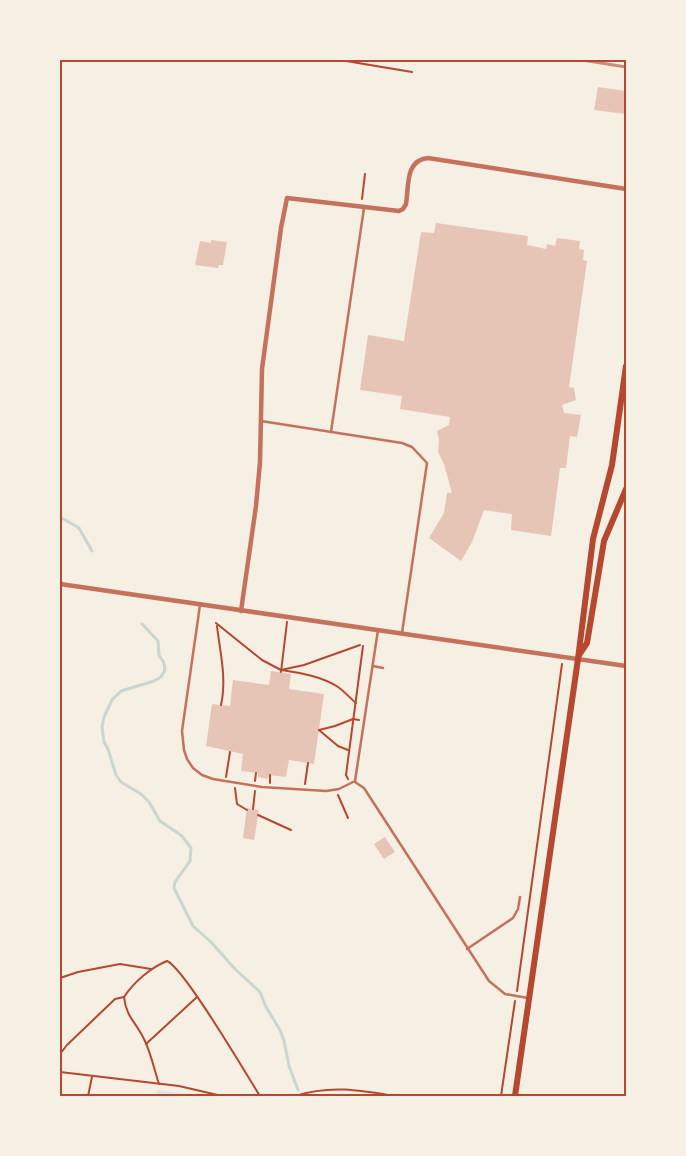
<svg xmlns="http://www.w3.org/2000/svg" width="686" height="1156" viewBox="0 0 686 1156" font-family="'Libre Baskerville',serif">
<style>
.green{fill:#e2e4dc}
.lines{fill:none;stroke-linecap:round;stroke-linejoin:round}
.stream{stroke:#c9d6d2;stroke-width:3}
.building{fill:#e6c5b7}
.path{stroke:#b5482f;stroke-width:2}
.service{stroke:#c5725c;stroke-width:2.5}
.minor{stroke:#c5725c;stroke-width:4.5}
.secondary{stroke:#b5482f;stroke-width:6}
.rail{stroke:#cf8b77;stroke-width:3}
.neatline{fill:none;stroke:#b5482f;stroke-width:2}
</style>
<rect width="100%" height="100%" fill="#f6efe4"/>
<polygon class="green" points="158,1090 197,1096 154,1096"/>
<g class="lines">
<g class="stream">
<polyline points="60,517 79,528 92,551"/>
<polyline points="142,624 158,641 159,655 164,663 165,670 161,677 154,681 121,691 112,700 104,717 102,727 104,742 108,749 116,775 121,782 141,794 149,802 160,821 182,836 191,848 190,861 175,882 174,888 193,926 211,942 235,969 260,992 266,1007 280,1030 284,1041 289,1066 298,1090"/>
</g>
</g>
<g class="building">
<polygon points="598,87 626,91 626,114 594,110"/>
<polygon points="436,223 528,236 527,245 546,249 547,244 555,246 557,238 580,241 579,249 584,250 583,260 587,261 569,387 574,388 576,400 562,405 564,413 581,415 577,437 570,436 566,468 560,468 551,536 511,530 512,514 484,510 472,542 461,561 429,538 444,513 447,493 452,493 444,464 438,452 439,440 437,431 449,425 450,417 400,409 402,396 360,390 368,335 404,341 421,232 434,233"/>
<polygon points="211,240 227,242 223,265 219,265 218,268 195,265 200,241 211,243"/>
<polygon points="271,671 291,674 289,689 324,694 314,764 289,760 286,777 269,775 268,779 258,777 258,773 241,771 243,754 206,746 212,704 230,706 233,680 269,685"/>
<polygon points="247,808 259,810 254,840 243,838"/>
<polygon points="385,837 395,852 384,859 374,844"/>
</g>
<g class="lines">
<g class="path">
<polyline points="340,60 412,72"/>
<polyline points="362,199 365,174"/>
<polyline points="216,623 262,660 281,670"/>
<path d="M217 626C220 652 227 679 221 705"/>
<polyline points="281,672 287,622"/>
<path d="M356 703C350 698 344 691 338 687 321 676 300 673 281 670L304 665 360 645"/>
<polyline points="319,730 338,746 348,750"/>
<polyline points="319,730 335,726 353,719 359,720"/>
<polyline points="226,777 230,752"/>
<polyline points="348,779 346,775 363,646"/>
<polyline points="255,781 256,773"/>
<polyline points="270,783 270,775"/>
<polyline points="305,784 308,763"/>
<polyline points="235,788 237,804 247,810"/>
<polyline points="338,795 348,818"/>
<polyline points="253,809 255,791"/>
<polyline points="258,815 291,830"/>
<polyline points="60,978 78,972 120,964 151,969"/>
<polyline points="517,991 562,664"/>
<polyline points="146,1044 197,997"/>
<polyline points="60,1054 67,1045 115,999 124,997"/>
<polyline points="60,1072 179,1086 222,1096"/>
<path d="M159 1084C154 1069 151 1053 144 1039 136 1022 126 1017 124 997 134 982 150 968 167 961 184 968 246 1074 260 1096"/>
<polyline points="88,1096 92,1077"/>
<path d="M295 1096C330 1085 359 1090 394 1096"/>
<polyline points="501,1096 515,1001"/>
</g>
<g class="service">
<polyline points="261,421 402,443 412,447 427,463 402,633"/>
<polyline points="331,432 364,208"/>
<polyline points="200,605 182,731 184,750 187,759 193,768 202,775 213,779 262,787 326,791 339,789 355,781 378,630"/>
<polyline points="373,666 383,668"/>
<polyline points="355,782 364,788 489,981 505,994 528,998"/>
<polyline points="467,949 513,918 518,909 520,897"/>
</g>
<g class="minor">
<polyline points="60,584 626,666"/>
<path d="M241 611 256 506 260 462 262 369 281 228 287 198 399 211 403 209 406 204C409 186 405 160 428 158L626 189"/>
</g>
<g class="secondary">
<polyline points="579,655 587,643 604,541 626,489"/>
<polyline points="515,1096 578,659 593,539 612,465 626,366"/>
</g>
<polyline class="rail" points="582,60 626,67"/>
</g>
<rect width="686" height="1156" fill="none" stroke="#f6efe4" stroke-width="122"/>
<rect x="61" y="61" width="564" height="1034" class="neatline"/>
</svg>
